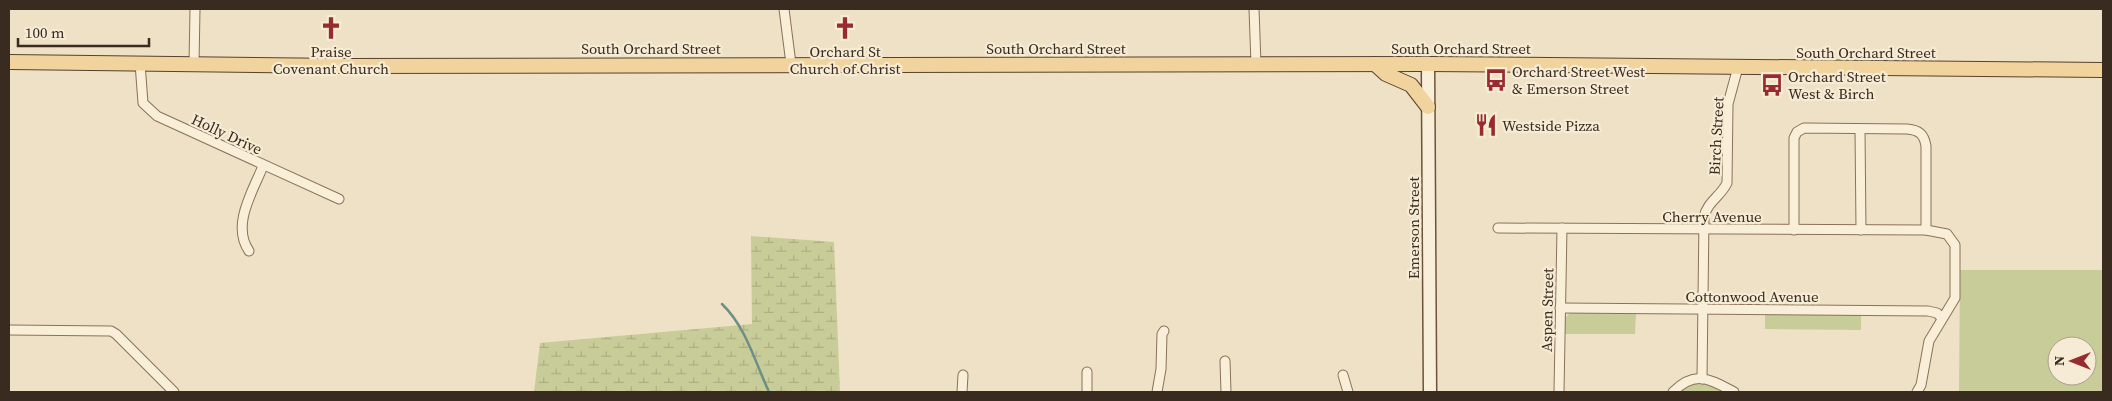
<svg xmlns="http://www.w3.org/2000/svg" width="2112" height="401" viewBox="0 0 2112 401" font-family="'Source Serif 4',serif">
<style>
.green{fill:#c8cc98;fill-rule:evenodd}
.wetland{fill:url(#wetland-marsh)}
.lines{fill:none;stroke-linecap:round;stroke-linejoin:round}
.stream{stroke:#6d9086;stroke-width:2.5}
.street-casing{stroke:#89725b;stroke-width:11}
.secondary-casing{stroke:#6b533e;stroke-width:15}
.primary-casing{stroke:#57402f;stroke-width:16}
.street{stroke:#f9eed8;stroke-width:9}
.secondary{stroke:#f9eed8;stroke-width:12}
.primary{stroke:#f1d49d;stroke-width:14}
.labels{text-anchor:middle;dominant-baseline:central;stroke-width:4.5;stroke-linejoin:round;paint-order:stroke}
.street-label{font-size:15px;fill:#392b1f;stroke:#f6ebd4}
.poi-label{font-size:15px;fill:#392b1f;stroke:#f6ebd4;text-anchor:start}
</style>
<defs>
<pattern id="wetland-marsh" width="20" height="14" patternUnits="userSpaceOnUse" patternTransform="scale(1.25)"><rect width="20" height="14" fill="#c8cc98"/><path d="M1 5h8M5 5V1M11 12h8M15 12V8" fill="none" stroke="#adaf83"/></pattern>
</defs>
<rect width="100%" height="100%" fill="#eee1c5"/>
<g class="green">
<path d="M1960 270H2103V392H1959ZM2057 346H2087V376H2057Z"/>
<polygon points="1570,313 1636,313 1635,334 1564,334 1564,319"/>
<polygon points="1765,313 1861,314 1861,330 1765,329"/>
<polygon points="1694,383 1709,383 1725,392 1677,392"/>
</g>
<polygon class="wetland" points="751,236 834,242 840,392 534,392 540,343 752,324"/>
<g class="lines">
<path class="stream" d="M722 304C746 327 755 362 769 392"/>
<defs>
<g id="street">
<polyline points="784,9 791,64"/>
<polyline points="1254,9 1256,64"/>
<polyline points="140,63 143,103 157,116 339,199"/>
<polyline points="194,64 195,9"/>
<polyline points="1860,129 1861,230"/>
<polyline points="1498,228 1926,230"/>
<path d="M1794 230V138L1797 132 1804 128 1907 129C1919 130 1924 134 1926 146V230L1947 234 1955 245V298L1929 341 1921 385 1917 392"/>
<path d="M249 251C231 225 253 191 263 166"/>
<polyline points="1560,308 1928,311 1937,313 1942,318"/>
<polyline points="9,330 111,331 116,334 174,392"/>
<polyline points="1225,361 1226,392"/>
<polyline points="1087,372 1087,392"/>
<polyline points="1343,375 1348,392"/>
<path d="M1702 379 1704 217C1707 202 1721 196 1727 183L1728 104 1738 67"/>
<polyline points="962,392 963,375"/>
<polyline points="1157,392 1161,369 1162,334 1164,331"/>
<polyline points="1559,392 1562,228"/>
<path d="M1673 392C1696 369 1711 380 1734 392"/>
</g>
<polyline id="secondary" points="1428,64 1430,392"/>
<g id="primary">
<polyline points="9,62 342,66 1428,64 2103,70"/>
<polyline points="1375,64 1386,74 1411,85 1428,107"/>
</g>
</defs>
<use href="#street" class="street-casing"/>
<use href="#secondary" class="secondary-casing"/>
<use href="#primary" class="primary-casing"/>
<use href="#street" class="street"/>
<use href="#secondary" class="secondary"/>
<use href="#primary" class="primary"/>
</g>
<defs>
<symbol id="church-bare" viewBox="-9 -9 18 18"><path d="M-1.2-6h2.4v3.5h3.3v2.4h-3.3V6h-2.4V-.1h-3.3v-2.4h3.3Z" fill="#982b2f" stroke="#f6ebd4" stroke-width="2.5" paint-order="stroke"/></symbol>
<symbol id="bus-bare" viewBox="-9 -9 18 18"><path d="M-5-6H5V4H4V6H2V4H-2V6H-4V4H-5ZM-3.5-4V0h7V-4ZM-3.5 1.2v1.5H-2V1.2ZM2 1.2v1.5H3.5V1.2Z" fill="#982b2f" stroke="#f6ebd4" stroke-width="2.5" paint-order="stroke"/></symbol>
<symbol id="restaurant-bare" viewBox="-9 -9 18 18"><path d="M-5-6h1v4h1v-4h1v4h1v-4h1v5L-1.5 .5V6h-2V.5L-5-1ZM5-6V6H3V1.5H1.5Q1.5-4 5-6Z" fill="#982b2f" stroke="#f6ebd4" stroke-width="2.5" paint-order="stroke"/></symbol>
</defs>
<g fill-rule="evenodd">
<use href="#church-bare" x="315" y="12" width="32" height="32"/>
<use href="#church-bare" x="829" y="12" width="32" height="32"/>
<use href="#bus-bare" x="1480" y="64" width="32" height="32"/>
<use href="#bus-bare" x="1756" y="69" width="32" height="32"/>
<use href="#restaurant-bare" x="1470" y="109" width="32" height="32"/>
</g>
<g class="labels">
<g class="street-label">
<text x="651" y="48">South Orchard Street</text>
<text x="1056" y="48">South Orchard Street</text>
<text x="1461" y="48">South Orchard Street</text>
<text x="1866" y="52">South Orchard Street</text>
<text transform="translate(227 134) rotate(25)">Holly Drive</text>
<text transform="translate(1716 136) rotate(-87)">Birch Street</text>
<text x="1712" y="216">Cherry Avenue</text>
<text transform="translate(1413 228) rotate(-90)">Emerson Street</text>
<text x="1752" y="296">Cottonwood Avenue</text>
<text transform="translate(1547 310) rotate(-89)">Aspen Street</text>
</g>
<g class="poi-label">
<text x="331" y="51" text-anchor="middle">Praise<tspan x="331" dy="17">Covenant Church</tspan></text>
<text x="845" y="51" text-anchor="middle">Orchard St<tspan x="845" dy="17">Church of Christ</tspan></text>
<text x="1512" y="71">Orchard Street West<tspan x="1512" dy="17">&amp; Emerson Street</tspan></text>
<text x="1788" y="76">Orchard Street<tspan x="1788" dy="17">West &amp; Birch</tspan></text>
<text x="1502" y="125">Westside Pizza</text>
</g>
</g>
<rect width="2112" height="401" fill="none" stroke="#392b1f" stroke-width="20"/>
<g transform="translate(2072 361) rotate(270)"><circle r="24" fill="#f6ebd4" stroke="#aa9e8c"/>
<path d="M0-4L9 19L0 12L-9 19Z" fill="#982b2f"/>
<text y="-8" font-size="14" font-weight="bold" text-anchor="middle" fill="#392b1f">N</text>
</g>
<path d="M18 38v8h131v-8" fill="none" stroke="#392b1f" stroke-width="2.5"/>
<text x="25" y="38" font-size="15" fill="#392b1f" stroke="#f6ebd4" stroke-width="4" paint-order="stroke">100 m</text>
</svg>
